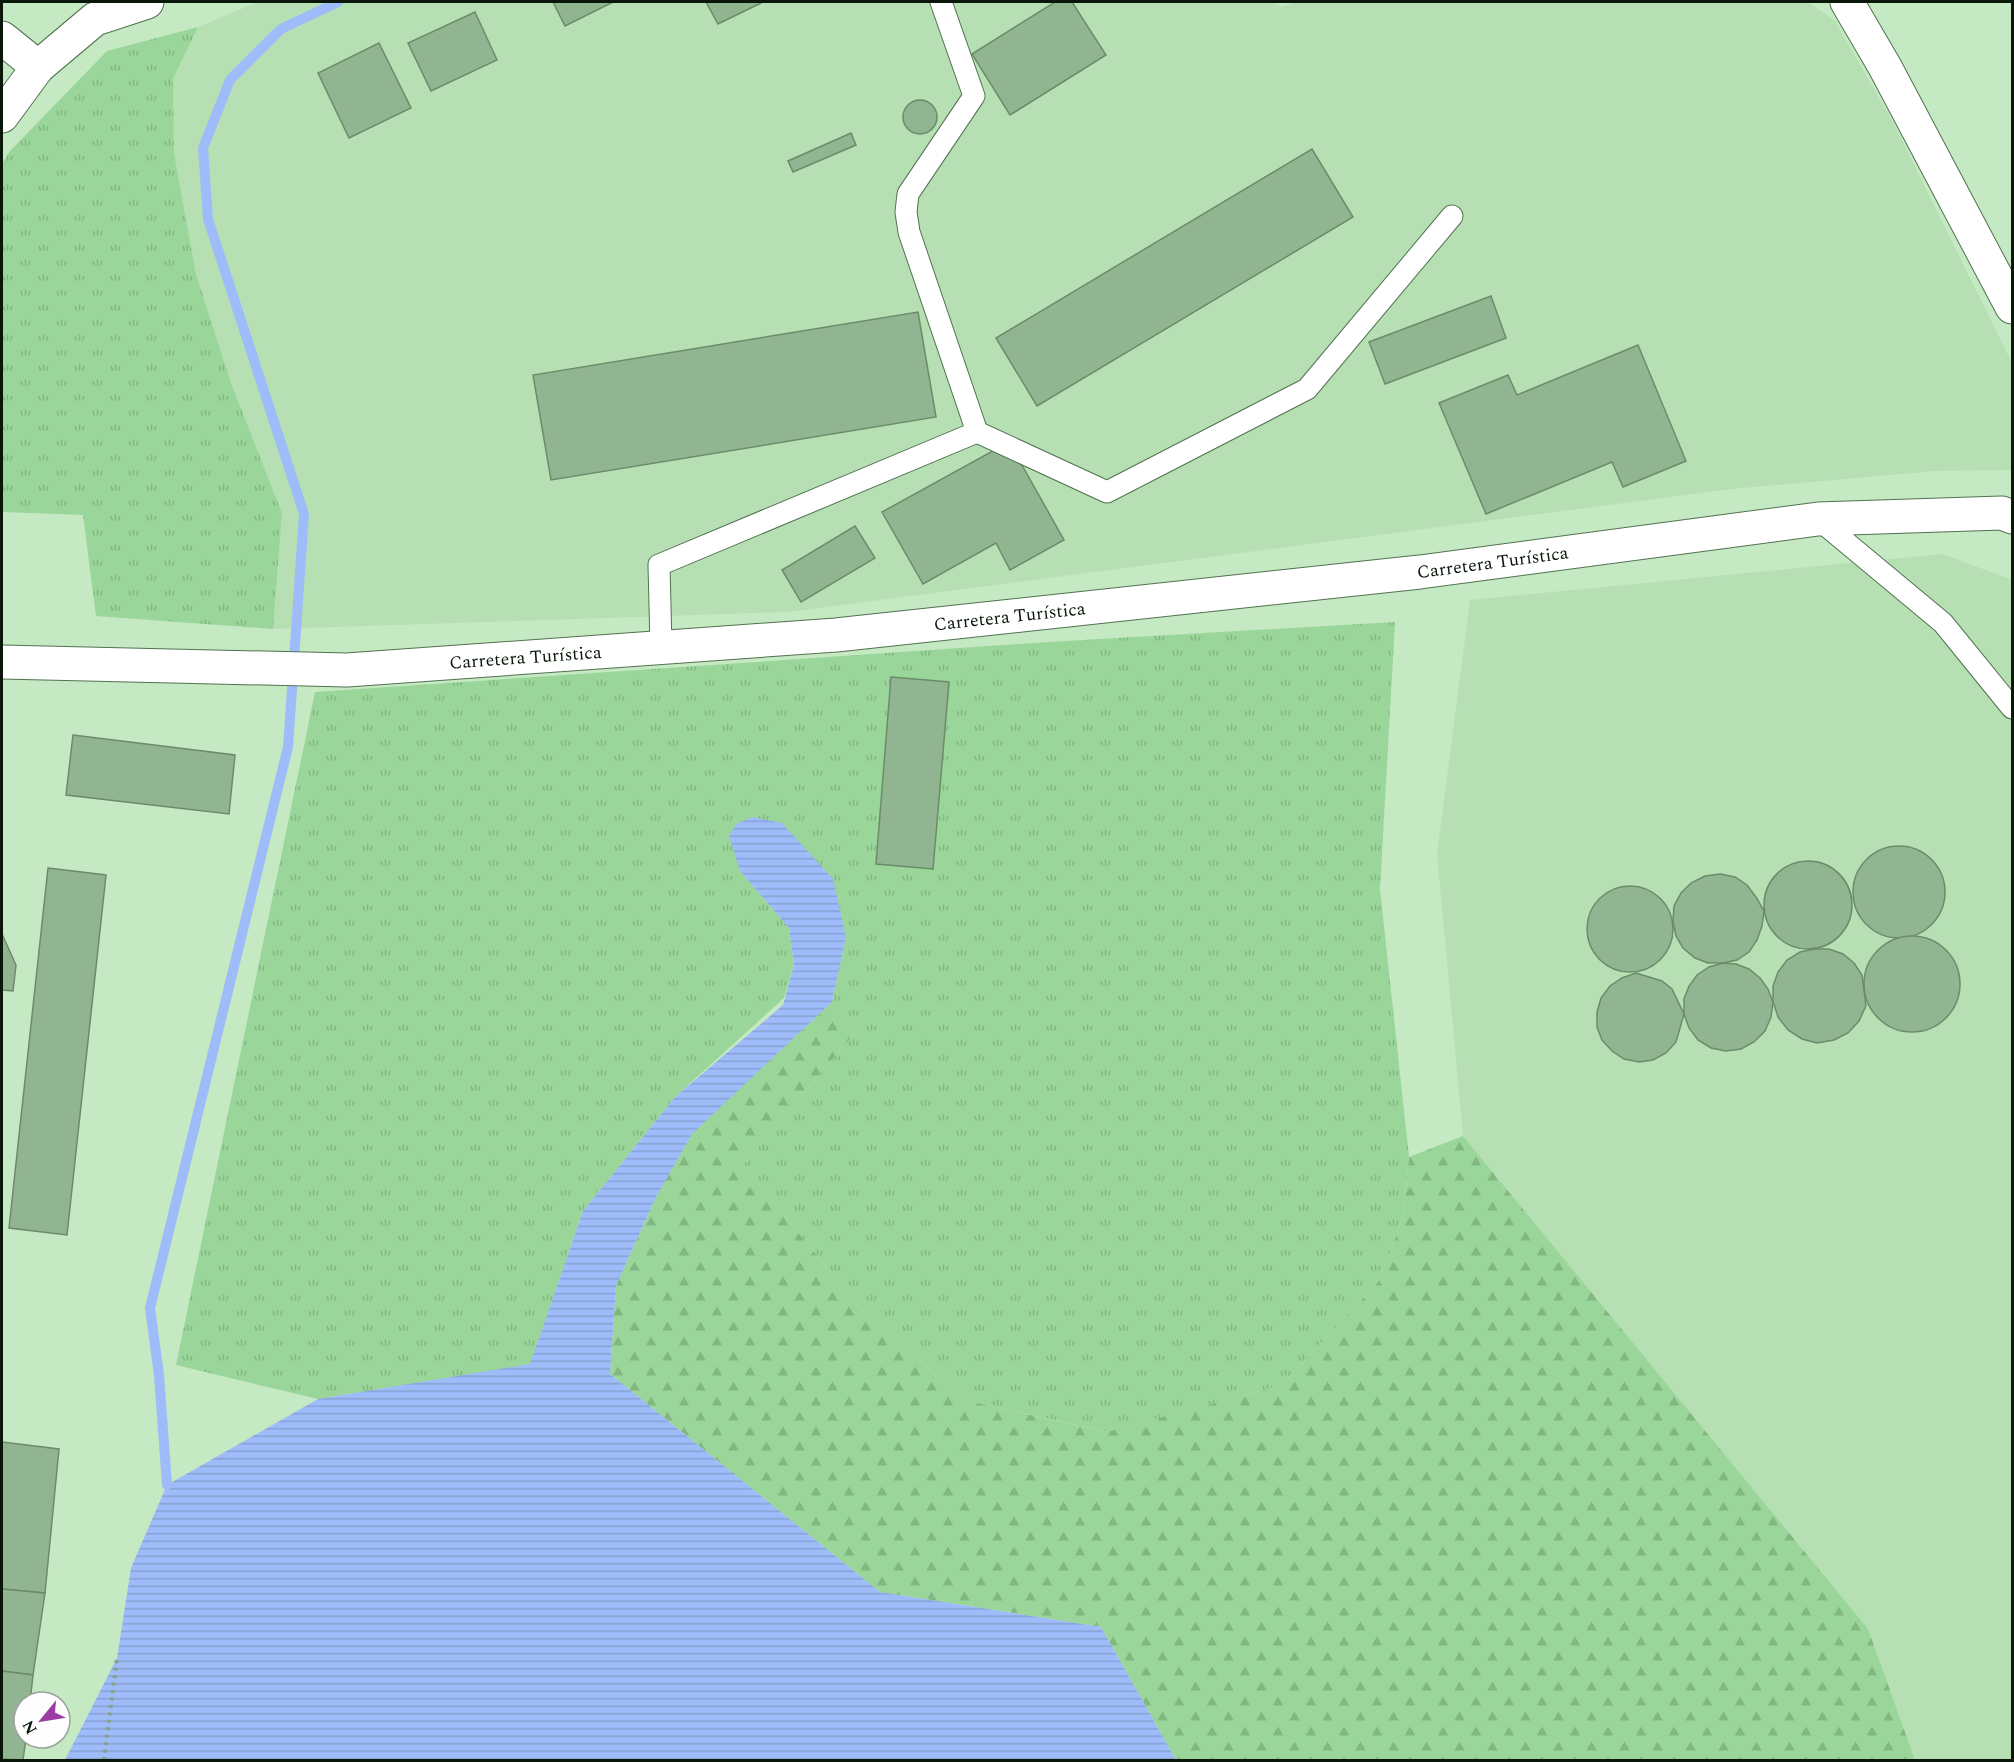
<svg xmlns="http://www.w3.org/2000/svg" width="2014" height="1762" viewBox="0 0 2014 1762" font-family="Spectral,serif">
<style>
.built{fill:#b6e0b4}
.grass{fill:url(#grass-tufts)}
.forest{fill:url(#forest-firs)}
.water{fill:url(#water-rules)}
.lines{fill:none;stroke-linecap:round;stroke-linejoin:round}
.stream{stroke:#9ebcf9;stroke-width:10}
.building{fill:#92b591;stroke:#6a8c69;stroke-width:1.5}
.lane-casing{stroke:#517250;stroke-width:23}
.street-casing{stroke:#517250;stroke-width:35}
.secondary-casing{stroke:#517250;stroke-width:35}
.path{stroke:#86a285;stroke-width:4;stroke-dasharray:3 4.5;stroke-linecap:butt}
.lane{stroke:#fff;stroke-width:21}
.street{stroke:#fff;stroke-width:33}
.secondary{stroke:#fff;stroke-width:33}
.labels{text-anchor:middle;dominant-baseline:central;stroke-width:4.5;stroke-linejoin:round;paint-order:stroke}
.street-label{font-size:18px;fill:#091609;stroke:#fefefe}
</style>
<defs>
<pattern id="grass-tufts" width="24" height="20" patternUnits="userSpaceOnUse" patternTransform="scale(1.5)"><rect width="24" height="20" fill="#9ad699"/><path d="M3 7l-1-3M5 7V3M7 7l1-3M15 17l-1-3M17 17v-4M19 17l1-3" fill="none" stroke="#83b782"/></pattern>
<pattern id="forest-firs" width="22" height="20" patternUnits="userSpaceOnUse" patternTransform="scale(1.5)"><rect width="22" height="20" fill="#9ad699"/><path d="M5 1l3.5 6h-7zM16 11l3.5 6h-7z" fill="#83b782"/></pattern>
<pattern id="water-rules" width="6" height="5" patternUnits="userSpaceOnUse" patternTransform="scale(1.5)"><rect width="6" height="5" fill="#9ebcf9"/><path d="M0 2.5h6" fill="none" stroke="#87a1d4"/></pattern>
</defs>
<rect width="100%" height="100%" fill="#c5e9c3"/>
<g class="built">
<polygon points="258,2 1272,2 1282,7 1295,2 1808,2 1835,21 1894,124 2012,363 2012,470 1935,471 1732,489 788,612 273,629 282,513 231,383 196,274 174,153 173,79 198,27"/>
<polygon points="1943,554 2012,580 2012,1760 1915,1760 1867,1629 1463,1136 1437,854 1470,600"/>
</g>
<g class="grass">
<polygon points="198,27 173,79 174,153 196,274 231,383 282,513 273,629 96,616 83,515 2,512 2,164 10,151 107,51"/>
<polygon points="1395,622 1380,889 1409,1157 1403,1218 1379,1281 1282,1385 1108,1432 964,1400 858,1306 743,1165 858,1029 832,1002 846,937 740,871 789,928 794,965 784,998 675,1097 583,1211 530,1365 318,1399 176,1365 315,692 1049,642"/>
</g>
<polygon class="forest" points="832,1002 858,1029 743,1165 858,1306 964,1400 1107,1432 1282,1385 1379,1281 1403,1218 1409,1157 1463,1136 1868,1629 1915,1760 1176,1760 1101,1627 880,1592 610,1374 616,1286 656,1197 692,1133"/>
<polygon class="water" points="752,817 782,823 833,879 846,937 832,1002 692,1134 656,1197 616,1286 610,1374 880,1592 1101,1627 1176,1760 65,1760 117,1658 131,1568 167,1485 318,1399 530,1364 583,1211 675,1097 783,1005 794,965 789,928 740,871 729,836 736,824"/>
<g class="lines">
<polyline class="stream" points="167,1485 159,1375 150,1308 288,747 304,514 208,219 203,148 230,80 281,29 338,2"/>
</g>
<g class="building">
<polygon points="553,2 613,2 565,26"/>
<polygon points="706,2 763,2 718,24"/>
<polygon points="1055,2 1072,2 1106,55 1010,115 972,54"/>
<polygon points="475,12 497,60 431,91 408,43"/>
<polygon points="379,43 411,108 349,138 318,73"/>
<circle cx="920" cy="117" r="17"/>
<polygon points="851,133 856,145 793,172 788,161"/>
<polygon points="1312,149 1353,217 1037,406 996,338"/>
<polygon points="1491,296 1506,338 1385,384 1369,342"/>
<polygon points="918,312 936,417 551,480 533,375"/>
<polygon points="1638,345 1686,461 1623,487 1612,462 1486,514 1439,403 1508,375 1517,395"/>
<polygon points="1009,442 1064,540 1010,570 996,543 923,584 882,512"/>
<polygon points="855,526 875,558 801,602 782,570"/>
<polygon points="891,677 949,682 933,869 876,864"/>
<polygon points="73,735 235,755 229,814 66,795"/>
<circle cx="1899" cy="892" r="46"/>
<circle cx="1808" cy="905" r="44"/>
<polygon points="48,868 106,875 67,1235 9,1228"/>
<polygon points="1720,874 1735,877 1747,885 1756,897 1764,911 1762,926 1757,940 1749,952 1737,960 1723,963 1708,963 1695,958 1683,948 1676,936 1673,921 1674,906 1681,893 1691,883 1705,876"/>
<circle cx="1630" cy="929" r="43"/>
<polygon points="2,934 16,965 13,991 2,990"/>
<circle cx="1912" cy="984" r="48"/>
<polygon points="1815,949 1829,949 1843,954 1854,963 1862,975 1866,1006 1859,1021 1848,1033 1834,1040 1817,1043 1802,1039 1788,1030 1778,1017 1773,1002 1773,986 1778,972 1787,960 1800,952"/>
<polygon points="1723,963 1736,964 1749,969 1760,978 1768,989 1773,1002 1771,1017 1765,1031 1754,1042 1741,1049 1726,1051 1711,1048 1698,1040 1689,1028 1684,1014 1684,999 1689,986 1697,975 1709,967"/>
<polygon points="1636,973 1662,981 1672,989 1684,1014 1676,1042 1666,1053 1653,1060 1639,1062 1624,1059 1612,1051 1602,1040 1597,1027 1597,1012 1601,998 1610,986 1622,978"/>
<polygon points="2,1442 59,1449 45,1593 2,1589"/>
<polygon points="2,1589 45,1593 33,1675 2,1671"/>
<polygon points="2,1671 33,1675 30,1702 24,1702 24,1738 26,1738 23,1760 2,1759"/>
</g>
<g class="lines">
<defs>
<g id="lane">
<polyline points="977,432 1107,492 1307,389 1452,216"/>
<polyline points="1818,519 1943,623 2012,708"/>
<polyline points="661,647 659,565 977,432 909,232 906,212 908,194 974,96 941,2"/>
</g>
<g id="street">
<polyline points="1847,2 1885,67 2012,307"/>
<polyline points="2,38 38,67"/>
<polyline points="2,116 38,67 95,19 147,2"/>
</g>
<g id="secondary">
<path id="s1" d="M2 662 347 670 836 635 1420 572 1818 519 2002 513 2012 517"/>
</g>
</defs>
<use href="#lane" class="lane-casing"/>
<use href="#street" class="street-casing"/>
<use href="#secondary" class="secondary-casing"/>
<polyline class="path" points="104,1760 117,1658"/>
<use href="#lane" class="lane"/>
<use href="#street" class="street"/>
<use href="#secondary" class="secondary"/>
</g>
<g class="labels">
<g class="street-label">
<text stroke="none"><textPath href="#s1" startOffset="1496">Carretera Turística</textPath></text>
<text stroke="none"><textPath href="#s1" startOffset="1010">Carretera Turística</textPath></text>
<text stroke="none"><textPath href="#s1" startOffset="524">Carretera Turística</textPath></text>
</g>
</g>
<rect width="2014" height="1762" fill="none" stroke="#091609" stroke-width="6"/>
<g transform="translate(42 1720) rotate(240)"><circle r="28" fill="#fefefe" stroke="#9ca19c" stroke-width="1.5"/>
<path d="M0-4.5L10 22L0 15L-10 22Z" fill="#9b3ca4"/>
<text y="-9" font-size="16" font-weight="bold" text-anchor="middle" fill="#091609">N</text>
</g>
</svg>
